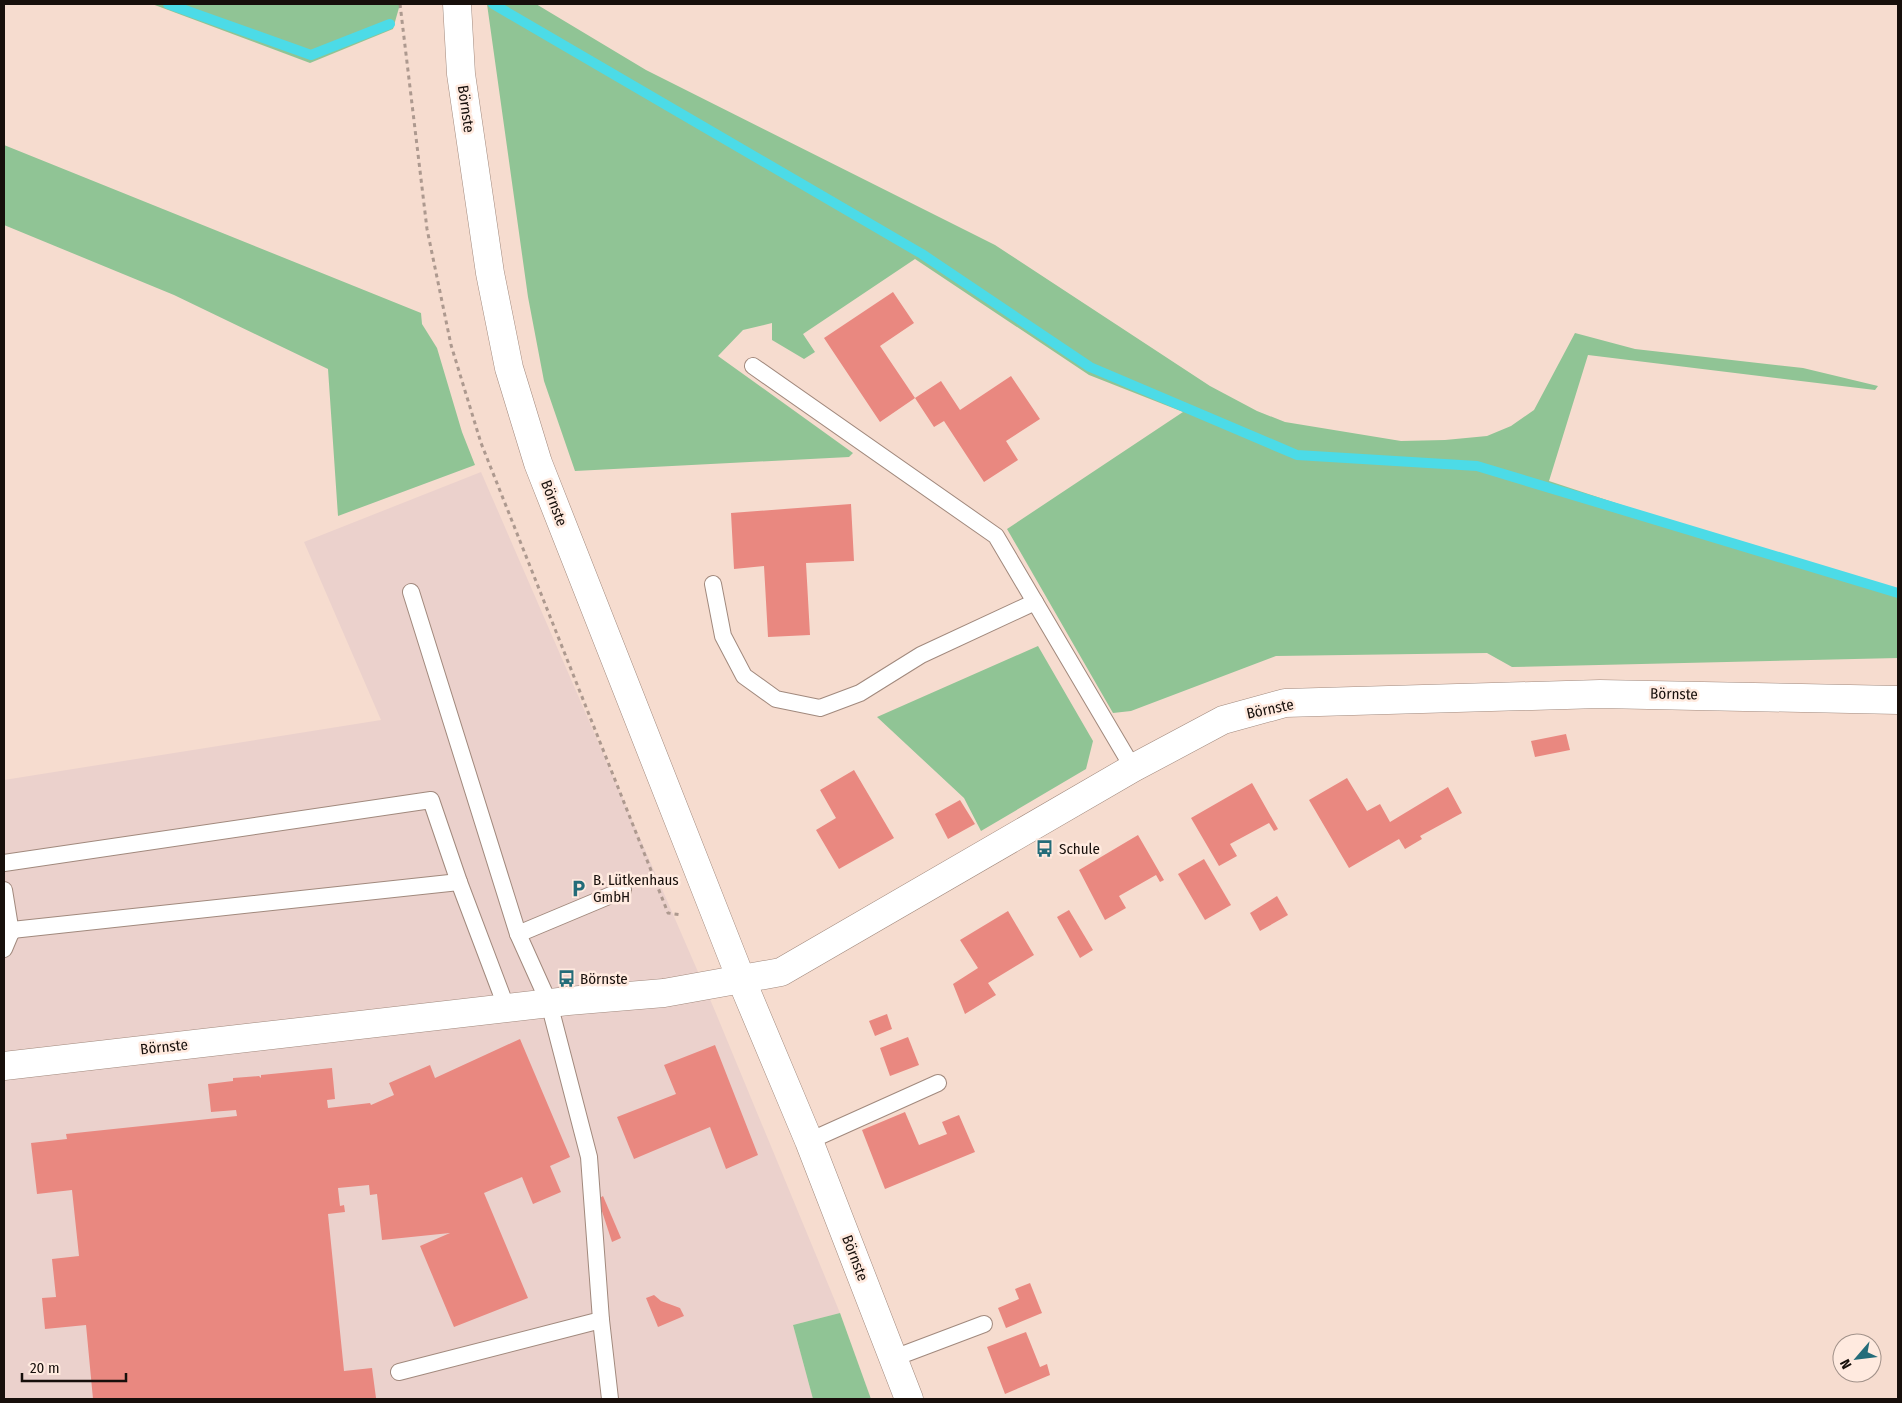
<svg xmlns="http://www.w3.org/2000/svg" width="1902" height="1403" viewBox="0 0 1902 1403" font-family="'Fira Sans Condensed',sans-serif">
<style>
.industrial{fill:#ebd1cc}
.green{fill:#90c495}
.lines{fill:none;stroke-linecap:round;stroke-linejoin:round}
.stream{stroke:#4cdbe7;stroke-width:10}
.building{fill:#e98880}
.service-casing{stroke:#a1897d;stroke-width:18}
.minor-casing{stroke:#a1897d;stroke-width:29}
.tertiary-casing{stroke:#a1897d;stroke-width:29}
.path{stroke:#ad998f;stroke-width:3;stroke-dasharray:4 4;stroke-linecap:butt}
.service{stroke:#fff;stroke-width:16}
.minor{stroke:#fff;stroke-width:28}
.tertiary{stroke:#fff;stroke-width:28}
.labels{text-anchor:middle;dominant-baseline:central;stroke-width:5;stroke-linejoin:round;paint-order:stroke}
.street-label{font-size:15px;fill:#170f0b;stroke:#ffeadf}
.poi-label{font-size:15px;fill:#170f0b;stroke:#ffeadf;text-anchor:start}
</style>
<rect width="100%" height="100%" fill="#f6dccf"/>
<polygon class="industrial" points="481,472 715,1011 840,1313 793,1325 813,1399 4,1399 4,780 381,720 304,542"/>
<g class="green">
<polygon points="152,4 400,4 393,29 310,63"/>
<polygon points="487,4 536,4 646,70 995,245 1210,386 1257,411 1285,422 1401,441 1445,440 1487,436 1511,426 1534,410 1575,333 1635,349 1803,368 1878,386 1875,390 1588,355 1549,481 1898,596 1898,658 1512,667 1487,653 1276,656 1131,711 1113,713 1007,529 1183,412 1089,375 915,259 803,334 815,352 804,359 772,340 772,323 743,330 718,356 853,453 849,457 575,471 544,381 528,297"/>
<polygon points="4,145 421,313 422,324 437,348 462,432 475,465 338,516 328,369 174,295 4,225"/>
<polygon points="1038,646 1093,741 1086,769 981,831 964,798 877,717"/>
<polygon points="840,1313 871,1399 813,1399 793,1325"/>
</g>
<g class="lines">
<g class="stream">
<polyline points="168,4 311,55 390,24"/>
<polyline points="493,4 922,254 1090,367 1297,455 1477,466 1898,593"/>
</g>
</g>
<g class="building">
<polygon points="893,292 914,323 880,346 915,398 880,422 824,338"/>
<polygon points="1011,376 1040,419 1006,441 1018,460 984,482 944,421 934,427 915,398 941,381 960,410"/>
<polygon points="851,504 854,561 806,563 810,635 768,637 764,566 734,569 731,513"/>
<polygon points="1566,734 1570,750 1535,757 1531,741"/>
<polygon points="854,770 894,838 839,869 816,830 836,818 820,790"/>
<polygon points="1347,778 1367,811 1380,804 1390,822 1448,787 1462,813 1420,836 1422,839 1405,849 1399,839 1349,868 1309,800"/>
<polygon points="1252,783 1278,829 1274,831 1269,823 1230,844 1237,856 1219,866 1191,818"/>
<polygon points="960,800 975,824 948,839 935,814"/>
<polygon points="1138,835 1164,880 1160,882 1156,875 1119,896 1126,908 1105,920 1079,870"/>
<polygon points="1204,859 1231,905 1205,920 1178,874"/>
<polygon points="1277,896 1288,915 1260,931 1250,913"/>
<polygon points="1069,910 1093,950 1080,958 1057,917"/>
<polygon points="1008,911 1034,955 988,983 996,995 965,1014 953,984 978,968 960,940"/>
<polygon points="887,1014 892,1029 875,1036 869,1021"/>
<polygon points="908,1037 919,1065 890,1076 880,1048"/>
<polygon points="520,1039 570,1157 550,1166 561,1192 533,1204 522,1177 484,1193 528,1298 454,1327 420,1246 450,1233 382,1240 377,1194 370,1195 369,1185 338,1188 340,1206 344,1205 345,1212 328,1214 344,1371 372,1368 376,1398 93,1399 86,1325 45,1329 42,1298 56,1297 52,1259 79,1256 72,1190 37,1194 31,1143 67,1139 66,1134 237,1116 236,1110 211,1112 208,1084 233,1081 233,1078 259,1076 261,1078 261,1075 332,1068 335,1099 327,1100 328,1108 370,1103 371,1105 394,1095 389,1083 430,1065 435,1078"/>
<polygon points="715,1045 758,1155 726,1169 710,1127 634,1159 617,1117 676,1094 664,1065"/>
<polygon points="905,1112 919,1145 947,1134 942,1122 959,1115 975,1152 885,1189 862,1130"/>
<polygon points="603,1196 621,1238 612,1242 598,1199"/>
<polygon points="1030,1283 1042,1313 1006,1328 998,1308 1019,1299 1015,1289"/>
<polygon points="654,1295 661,1301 680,1308 684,1316 658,1327 646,1298"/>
<polygon points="1026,1332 1040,1367 1047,1364 1050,1375 1005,1394 987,1347"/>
</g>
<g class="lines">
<defs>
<g id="service">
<polyline points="753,366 996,536 1133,768"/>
<polyline points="713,584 723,636 744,676 776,699 820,708 860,693 921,655 1035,602"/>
<polyline points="4,863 431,800 459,882"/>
<polyline points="4,890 11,933"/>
<polyline points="518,934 623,890"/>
<polyline points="4,949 12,930 459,882 507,1009"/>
<polyline points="809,1141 938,1083"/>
<polyline points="601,1320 610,1399"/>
<polyline points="894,1358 984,1324"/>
<polyline points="399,1372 601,1320 589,1157 549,1003 518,934 411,592"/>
</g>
<polyline id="minor" points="4,1066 568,1001 664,993 781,972 1133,768 1223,720 1285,703 1600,694 1898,700"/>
<polyline id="tertiary" points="457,4 461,74 490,273 509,368 538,463 741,979 809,1141 909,1399"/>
</defs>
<use href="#service" class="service-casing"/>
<use href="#minor" class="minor-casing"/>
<use href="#tertiary" class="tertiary-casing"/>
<polyline class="path" points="400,4 427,229 451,345 481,443 668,913 682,915"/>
<use href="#service" class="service"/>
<use href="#minor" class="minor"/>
<use href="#tertiary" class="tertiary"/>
</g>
<defs>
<symbol id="bus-bare" viewBox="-9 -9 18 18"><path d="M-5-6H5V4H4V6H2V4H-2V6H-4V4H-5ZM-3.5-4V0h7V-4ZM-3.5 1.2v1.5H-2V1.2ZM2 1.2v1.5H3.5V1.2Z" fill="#246c79" stroke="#ffeadf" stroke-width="2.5" paint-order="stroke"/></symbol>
<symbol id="parking-bare" viewBox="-9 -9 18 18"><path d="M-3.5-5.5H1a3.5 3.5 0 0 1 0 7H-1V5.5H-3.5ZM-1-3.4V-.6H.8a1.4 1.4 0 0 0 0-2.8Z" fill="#246c79" stroke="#ffeadf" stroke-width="2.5" paint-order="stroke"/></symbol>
</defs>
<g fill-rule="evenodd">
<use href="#bus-bare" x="1032" y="836" width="25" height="25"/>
<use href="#parking-bare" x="566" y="876" width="25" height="25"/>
<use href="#bus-bare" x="554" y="966" width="25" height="25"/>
</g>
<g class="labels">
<g class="street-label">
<text transform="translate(466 109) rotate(82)">Börnste</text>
<text transform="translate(554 503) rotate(69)">Börnste</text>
<text transform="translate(1674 694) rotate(1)">Börnste</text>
<text transform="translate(1270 709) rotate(-12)">Börnste</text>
<text transform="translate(164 1047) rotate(-6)">Börnste</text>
<text transform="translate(855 1258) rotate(69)">Börnste</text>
</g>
<g class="poi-label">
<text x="1059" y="849">Schule</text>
<text x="593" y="880">B. Lütkenhaus<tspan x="593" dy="17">GmbH</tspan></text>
<text x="580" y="979">Börnste</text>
</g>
</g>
<rect width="1902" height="1403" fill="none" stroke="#170f0b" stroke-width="10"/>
<g transform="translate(1857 1358) rotate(242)"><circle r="24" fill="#ffeadf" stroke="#a2928a"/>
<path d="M0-4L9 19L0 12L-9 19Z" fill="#246c79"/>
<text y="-8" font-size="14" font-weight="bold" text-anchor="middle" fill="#170f0b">N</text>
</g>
<path d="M22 1373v8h104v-8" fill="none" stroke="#170f0b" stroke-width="2.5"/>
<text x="30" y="1373" font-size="15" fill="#170f0b" stroke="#ffeadf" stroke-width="4" paint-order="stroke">20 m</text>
</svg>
